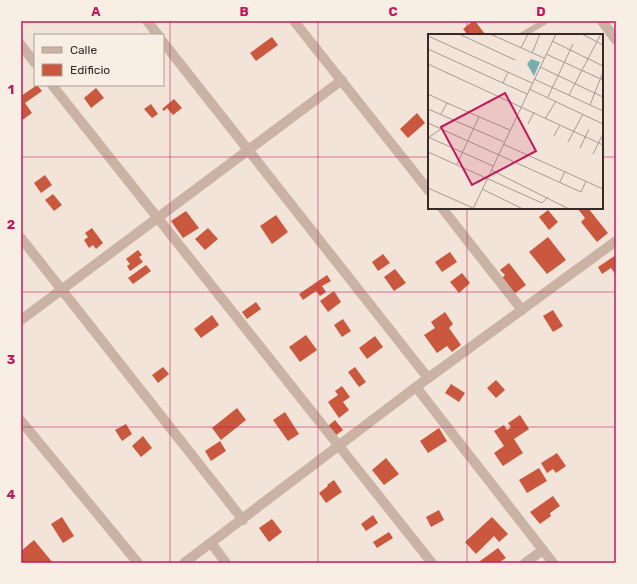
<svg xmlns="http://www.w3.org/2000/svg" width="637" height="584" viewBox="0 0 637 584" font-family="Rubik,sans-serif">
<style>
.building{fill:#c9583f}
.lines{fill:none;stroke-linecap:round;stroke-linejoin:round}
.service{stroke:#cab3a4;stroke-width:6}
.minor{stroke:#cab3a4;stroke-width:10}
.grid{fill:none;stroke:#c2185b;stroke-width:1;stroke-opacity:0.55}
.inset-road{fill:none;stroke:#a69a91;stroke-width:1}
.view{fill:#c2185b;fill-opacity:0.15;stroke:#c2185b;stroke-width:2}
.inset-edge{fill:none;stroke:#352a26;stroke-width:2}
.neatline{fill:none;stroke:#c2185b;stroke-width:1.5}
.grid-label{font-size:13px;text-anchor:middle;font-weight:bold;fill:#c2185b}
</style>
<rect width="100%" height="100%" fill="#f2e4d8"/>
<g class="building">
<polygon points="473,21 475,21 485,34 468,35 463,29"/>
<polygon points="272,37 278,45 256,61 250,53"/>
<polygon points="37,85 42,91 25,103 32,113 21,121 21,96"/>
<polygon points="96,88 104,98 91,108 84,98"/>
<polygon points="174,99 182,108 173,115 167,108 164,111 162,109"/>
<polygon points="151,104 158,114 152,118 144,109"/>
<polygon points="417,113 425,123 408,138 400,129"/>
<polygon points="45,175 52,185 41,193 34,183"/>
<polygon points="53,194 62,205 54,211 45,200"/>
<polygon points="579,208 588,208 608,233 597,242 581,222 585,218 578,209"/>
<polygon points="548,210 558,222 549,230 539,217"/>
<polygon points="186,211 199,228 183,238 171,221"/>
<polygon points="276,215 288,232 272,244 260,226"/>
<polygon points="92,228 103,243 96,249 93,245 89,248 84,240 88,237 85,233"/>
<polygon points="208,228 218,239 205,250 195,239"/>
<polygon points="548,237 566,260 547,274 529,252"/>
<polygon points="138,250 142,255 139,257 143,262 130,271 127,266 130,264 126,259"/>
<polygon points="450,252 457,262 442,272 435,262"/>
<polygon points="383,254 390,263 378,271 372,262"/>
<polygon points="616,255 616,275 611,268 602,274 598,267"/>
<polygon points="509,263 526,285 514,294 502,278 505,275 500,270"/>
<polygon points="146,265 151,271 133,284 128,278"/>
<polygon points="395,269 406,283 394,291 384,277"/>
<polygon points="462,273 470,283 459,293 450,282"/>
<polygon points="327,275 331,281 322,286 326,292 320,296 316,291 303,300 299,294"/>
<polygon points="334,291 341,302 328,312 320,301"/>
<polygon points="256,302 261,309 247,319 242,312"/>
<polygon points="553,310 563,326 553,332 543,316"/>
<polygon points="445,312 453,324 449,328 461,345 452,352 447,346 437,353 424,335 435,328 431,322"/>
<polygon points="212,315 219,325 201,338 194,329"/>
<polygon points="343,319 351,331 342,337 334,325"/>
<polygon points="306,335 317,350 300,362 289,347"/>
<polygon points="375,336 383,347 367,359 359,348"/>
<polygon points="163,367 169,374 158,383 152,375"/>
<polygon points="355,367 366,382 359,387 348,372"/>
<polygon points="496,380 505,390 496,398 487,388"/>
<polygon points="451,384 465,393 459,402 445,393"/>
<polygon points="342,386 350,397 343,402 349,410 339,418 328,402 338,395 335,391"/>
<polygon points="237,408 246,420 221,440 212,428"/>
<polygon points="285,412 299,434 288,441 273,420"/>
<polygon points="520,415 529,429 514,439 523,453 503,466 494,453 504,446 494,431 504,425 507,430 511,427 508,423"/>
<polygon points="335,420 343,430 335,436 328,426"/>
<polygon points="126,424 132,434 122,441 115,430"/>
<polygon points="439,428 447,441 428,453 420,441"/>
<polygon points="143,436 152,448 141,457 132,446"/>
<polygon points="220,441 226,451 211,461 205,451"/>
<polygon points="557,453 566,466 556,473 553,469 547,473 541,463"/>
<polygon points="386,458 399,474 384,485 372,470"/>
<polygon points="539,468 547,481 527,493 519,480"/>
<polygon points="334,480 342,492 326,503 319,493 328,486 327,485"/>
<polygon points="553,496 560,506 550,513 551,516 540,524 530,512"/>
<polygon points="439,510 444,520 431,527 426,517"/>
<polygon points="373,515 378,523 366,531 361,524"/>
<polygon points="62,517 74,536 63,543 51,524"/>
<polygon points="492,517 508,534 499,542 494,536 476,554 465,542"/>
<polygon points="272,519 282,532 269,542 259,528"/>
<polygon points="389,532 393,538 377,548 373,542"/>
<polygon points="34,540 53,563 23,563 21,561 21,551"/>
<polygon points="498,548 506,558 498,563 481,563 480,561"/>
</g>
<g class="lines">
<polyline class="service" points="522,35 546,21"/>
<g class="minor">
<polyline points="147,21 158,35"/>
<polyline points="294,21 429,191"/>
<polyline points="602,21 616,40"/>
<polyline points="163,42 428,378"/>
<polyline points="21,45 35,63"/>
<polyline points="52,85 432,563"/>
<polyline points="442,208 522,310"/>
<polyline points="21,238 243,520"/>
<polyline points="21,320 342,80"/>
<polyline points="416,387 553,563"/>
<polyline points="21,421 138,563"/>
<polyline points="211,543 226,563"/>
<polyline points="184,563 416,387 616,241"/>
<polyline points="525,563 543,550"/>
</g>
</g>
<path class="grid" d="M170 21V563M318 21V563M467 21V35M21 157H429M602 157H616M467 208V563M21 292H616M21 427H616"/>
<g transform="translate(428 34)">
<rect width="175" height="175" fill="#f2e4d8"/>
<path d="M103 25 112 28 106 42 99 30Z" fill="#76afae"/>
<path class="inset-road" d="M31 0 87 26M62 0 116 24M154 0 175 11M0 2 104 49M124 7 175 32M93 14 100 0M0 15 99 60M104 19 112 0M118 20 175 46M0 30 175 111M112 33 175 63M106 45 175 77M75 49 80 38M101 55 175 90M0 60 19 69M141 61 173 0M120 63 145 10M162 71 175 38M0 75 76 108M13 80 19 69 82 96M117 85 128 67M0 89 153 158 158 147M100 90 106 78M126 102 132 91M0 103 65 132M0 107V104L13 95M140 108 155 80M75 110 175 155M152 114 161 95M0 118 114 169 120 163M165 120 175 100M29 130 51 83M63 136 141 175M132 148 137 137M0 154 45 174M54 155 95 175M45 175 128 0"/>
<path class="view" d="M77 59 108 117 44 151 13 93Z"/>
<rect width="175" height="175" class="inset-edge"/>
</g>
<rect width="637" height="584" fill="none" stroke="#f9eee4" stroke-width="44"/>
<rect x="34" y="34" width="130" height="52" fill="#f9eee4" stroke="#aba098"/>
<rect x="42" y="47" width="20" height="6" fill="#cab3a4" stroke="#aba098"/>
<text x="70" y="54" font-size="12" fill="#352a26">Calle</text>
<rect x="42" y="64" width="20" height="12" fill="#c9583f" stroke="#aba098"/>
<text x="70" y="74" font-size="12" fill="#352a26">Edificio</text>
<rect x="22" y="22" width="593" height="540" class="neatline"/>
<g class="grid-label">
<text x="96" y="16">A</text>
<text x="244" y="16">B</text>
<text x="393" y="16">C</text>
<text x="541" y="16">D</text>
<text x="11" y="94">1</text>
<text x="11" y="229">2</text>
<text x="11" y="364">3</text>
<text x="11" y="499">4</text>
</g>
</svg>
